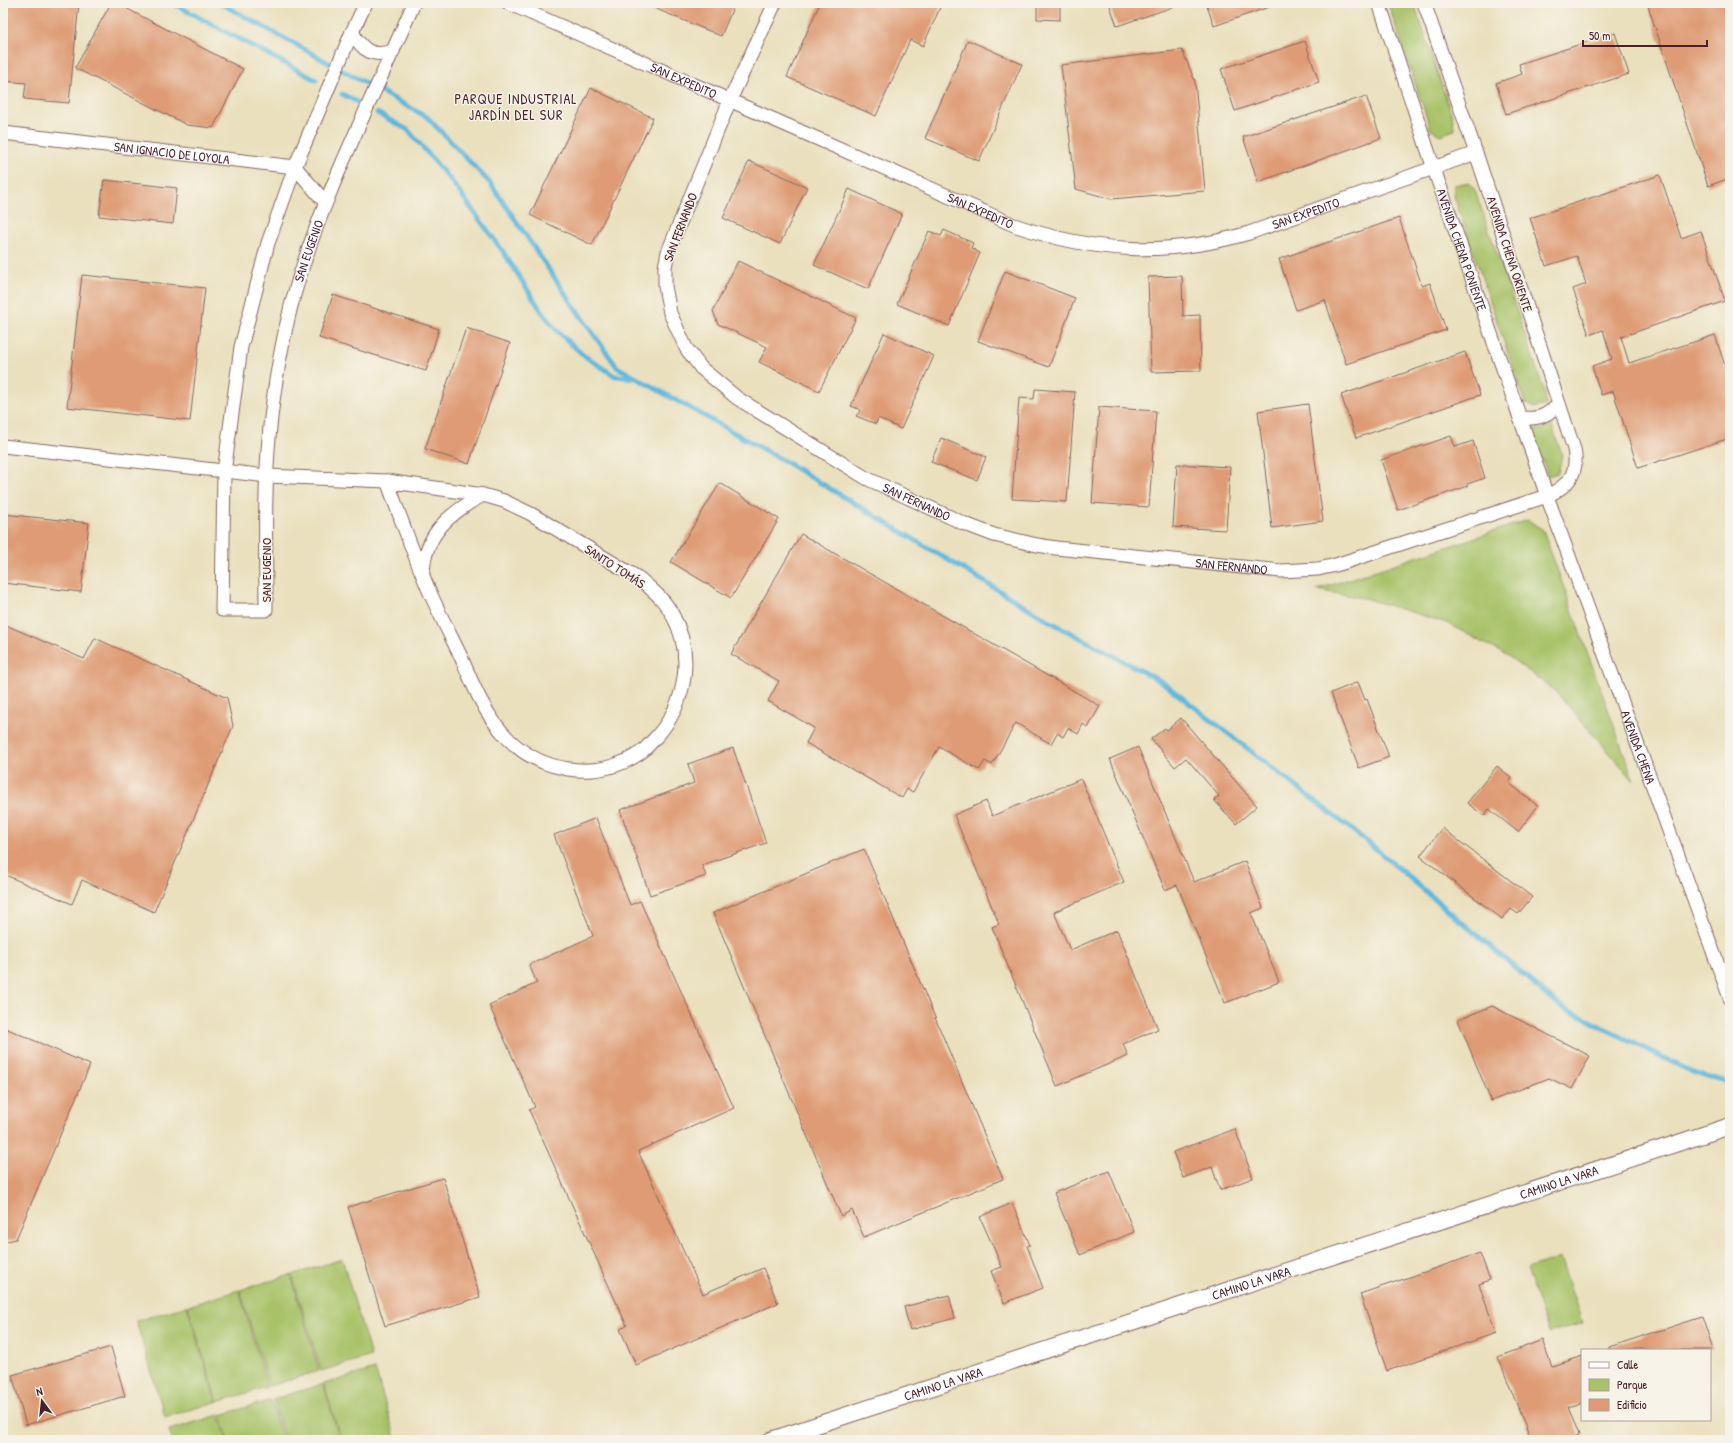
<svg xmlns="http://www.w3.org/2000/svg" width="1733" height="1443" viewBox="0 0 1733 1443" font-family="'Patrick Hand',sans-serif">
<style>
.green{fill:#a7c268;stroke:#78704a}
.lines{fill:none;stroke-linecap:round;stroke-linejoin:round}
.stream{stroke:#5fb8dc;stroke-width:5}
.building{fill:#de9b74}
.minor-casing{stroke:#82635e;stroke-width:15}
.tertiary-casing{stroke:#82635e;stroke-width:18}
.minor{stroke:#fff;stroke-width:13}
.tertiary{stroke:#fff;stroke-width:16}
.labels{text-anchor:middle;dominant-baseline:central;stroke-width:3;stroke-linejoin:round;paint-order:stroke}
.street-label{font-size:13px;fill:#4a1f2b;stroke:#f7f3e8}
.neighbourhood-label{font-size:14px;letter-spacing:1px;fill:#4a1f2b;stroke:#f7f3e8}
</style>
<rect width="100%" height="100%" fill="#f7f3e8"/>
<filter id="ink" filterUnits="userSpaceOnUse"><feTurbulence type="fractalNoise" baseFrequency=".025" numOctaves="2"/><feDisplacementMap in="SourceGraphic" scale="8" xChannelSelector="R" yChannelSelector="G"/><feConvolveMatrix kernelMatrix="1 2 1 2 8 2 1 2 1" color-interpolation-filters="sRGB"/></filter>
<filter id="wash" filterUnits="userSpaceOnUse"><feTurbulence type="fractalNoise" baseFrequency=".012" numOctaves="4" result="noise"/><feDisplacementMap in="SourceGraphic" scale="16" xChannelSelector="R" yChannelSelector="G"/><feGaussianBlur stdDeviation="0.9" result="paint"/><feColorMatrix in="noise" values="0 0 0 0 0 0 0 0 0 0 0 0 0 0 0 0 0 1.4 0 .05"/><feComposite in="paint" operator="in"/></filter>
<g filter="url(#wash)">
<rect width="100%" height="100%" fill="#eae0be"/>
<g class="green">
<polygon points="1388,3 1414,3 1453,119 1454,130 1441,135 1431,130"/>
<polygon points="1469,182 1475,190 1545,393 1546,405 1534,408 1525,403 1454,196 1454,185"/>
<polygon points="1551,423 1562,455 1558,473 1548,476 1532,428 1543,429"/>
<polygon points="1528,520 1543,530 1634,781 1555,691 1508,656 1447,623 1364,598 1316,590"/>
<polygon points="1560,1258 1582,1322 1549,1333 1527,1269"/>
<polygon points="342,1259 371,1356 321,1371 292,1275"/>
<polygon points="291,1275 319,1371 269,1386 240,1290"/>
<polygon points="239,1290 267,1387 217,1402 188,1306"/>
<polygon points="187,1306 216,1402 165,1417 136,1321"/>
<polygon points="375,1369 396,1440 341,1440 324,1384"/>
<polygon points="323,1384 340,1440 285,1440 273,1399"/>
<polygon points="271,1400 283,1440 228,1440 221,1415"/>
<polygon points="219,1415 227,1440 172,1440 169,1430"/>
</g>
<g class="lines">
<g class="stream">
<polyline points="172,3 316,80"/>
<polyline points="220,3 427,117 491,184 575,308 617,367 784,461 1051,622 1162,682 1369,843 1560,1006 1686,1069 1730,1084"/>
<polyline points="342,94 359,103"/>
<polyline points="377,113 408,130 452,182 502,250 542,312 558,332 583,355 615,376 636,378"/>
</g>
</g>
<g id="blocks">
<g class="building">
<polygon points="3,3 79,3 69,103 24,99 26,83 3,81"/>
<polygon points="111,3 116,3 243,69 213,128 187,125 75,68"/>
<polygon points="642,3 735,3 721,36"/>
<polygon points="820,3 942,3 923,46 910,40 876,116 787,77"/>
<polygon points="1037,3 1060,3 1060,20 1037,19"/>
<polygon points="1109,3 1178,3 1179,5 1117,26"/>
<polygon points="1206,3 1274,3 1275,5 1214,26"/>
<polygon points="1647,3 1730,3 1730,178 1708,186"/>
<polygon points="1615,33 1629,74 1506,114 1496,83 1522,74 1519,64"/>
<polygon points="968,40 1022,64 979,161 925,138"/>
<polygon points="1305,41 1319,82 1235,111 1221,69"/>
<polygon points="1182,50 1195,81 1205,191 1111,199 1076,189 1061,65"/>
<polygon points="591,88 653,118 592,245 530,215"/>
<polygon points="1366,96 1381,138 1258,182 1243,137"/>
<polygon points="749,161 807,187 780,244 723,218"/>
<polygon points="1660,175 1681,238 1701,231 1725,301 1621,337 1629,363 1715,335 1730,381 1730,438 1638,468 1613,391 1601,395 1592,366 1612,359 1603,330 1589,335 1573,289 1586,284 1577,256 1546,266 1530,218"/>
<polygon points="104,180 177,188 173,224 99,216"/>
<polygon points="849,189 902,214 868,289 814,265"/>
<polygon points="1399,218 1422,286 1430,283 1446,330 1346,364 1325,300 1296,310 1279,259"/>
<polygon points="944,230 973,243 971,248 980,253 949,326 897,304 929,231 941,236"/>
<polygon points="738,261 856,318 819,391 759,362 767,347 718,324 713,311"/>
<polygon points="1005,271 1075,298 1049,367 978,341"/>
<polygon points="82,275 205,288 190,421 67,407"/>
<polygon points="1182,276 1183,316 1200,315 1201,371 1151,372 1148,277"/>
<polygon points="333,295 439,329 426,371 319,338"/>
<polygon points="466,328 510,343 469,464 425,449"/>
<polygon points="884,333 934,356 901,429 878,418 876,424 856,416 861,410 851,406"/>
<polygon points="1465,352 1480,395 1356,438 1341,395"/>
<polygon points="1035,389 1075,392 1067,502 1012,499 1019,398 1034,399"/>
<polygon points="1308,404 1323,521 1272,528 1258,411"/>
<polygon points="1099,407 1156,411 1149,507 1092,503"/>
<polygon points="1451,436 1455,447 1473,441 1485,478 1467,484 1468,486 1398,510 1381,460"/>
<polygon points="941,438 986,457 977,480 931,462"/>
<polygon points="1177,464 1230,467 1226,530 1173,527"/>
<polygon points="720,483 779,519 731,598 671,562"/>
<polygon points="3,514 89,523 81,592 3,583"/>
<polygon points="801,534 1100,706 1088,728 1083,724 1078,734 1068,728 1063,737 1057,733 1051,744 1016,723 992,765 985,761 979,770 939,747 913,792 907,789 902,798 806,743 814,728 768,701 779,681 731,654"/>
<polygon points="8,626 84,659 95,638 227,698 233,726 154,912 82,880 72,904 3,874 3,636"/>
<polygon points="1358,682 1365,700 1367,699 1389,757 1359,768 1331,693"/>
<polygon points="1181,718 1257,806 1236,824 1214,800 1219,796 1186,758 1175,767 1151,739 1165,728 1167,730"/>
<polygon points="1138,747 1194,882 1245,861 1263,908 1251,913 1279,982 1225,1003 1177,885 1165,890 1110,759"/>
<polygon points="733,748 766,843 702,865 706,876 650,895 620,810 694,783 688,764"/>
<polygon points="1497,766 1512,778 1509,783 1538,806 1518,832 1489,809 1484,816 1467,803"/>
<polygon points="1081,779 1124,882 1054,912 1070,950 1117,930 1158,1029 1123,1044 1128,1056 1057,1086 992,927 999,924 954,815 986,801 992,816"/>
<polygon points="596,818 630,905 640,901 734,1108 638,1151 703,1294 763,1268 778,1303 636,1365 620,1329 627,1326 529,1110 535,1107 489,1005 537,983 529,965 593,936 554,835"/>
<polygon points="1442,828 1532,897 1518,914 1511,909 1502,919 1420,856"/>
<polygon points="864,849 1003,1179 864,1237 852,1210 841,1216 713,913"/>
<polygon points="1492,1006 1590,1056 1572,1089 1549,1078 1491,1101 1458,1020"/>
<polygon points="3,1027 90,1065 16,1239 3,1242"/>
<polygon points="1235,1129 1253,1178 1220,1190 1212,1167 1183,1178 1173,1152"/>
<polygon points="1109,1171 1134,1232 1080,1255 1054,1193"/>
<polygon points="443,1178 480,1297 385,1326 348,1207"/>
<polygon points="1012,1203 1030,1245 1027,1246 1043,1288 1004,1303 991,1271 1002,1267 980,1217"/>
<polygon points="1480,1253 1490,1280 1479,1284 1496,1333 1387,1371 1360,1294"/>
<polygon points="949,1295 955,1318 910,1330 904,1307"/>
<polygon points="1702,1317 1713,1350 1609,1350 1609,1347"/>
<polygon points="1542,1340 1552,1366 1582,1356 1582,1403 1568,1407 1579,1436 1569,1440 1531,1440 1498,1357"/>
<polygon points="111,1347 125,1396 26,1425 12,1375"/>
</g>
</g>
</g>
<g filter="url(#ink)">
<use href="#blocks" fill-opacity="0" stroke="#82635e" stroke-width="1"/>
<g class="lines">
<defs>
<g id="minor">
<path id="s1" d="M366 3 352 32 295 167 268 243 241 347 224 472 222 610H266C266 572 265 533 266 495 267 432 276 367 291 306 319 201 371 103 414 3"/>
<path id="s2" d="M508 3 1014 225C1095 253 1167 257 1249 233L1476 153"/>
<path id="s3" d="M775 3 730 100 668 252 665 267V286L670 313 686 348 701 368 737 398 866 478 965 524 994 535 1037 545 1056 548 1281 571 1318 569 1336 565 1547 496C1568 486 1579 474 1574 449L1476 153 1424 3"/>
<path id="s4" d="M1379 3 1434 169 1547 496 1730 998"/>
<path d="M352 32C362 50 372 58 393 51"/>
<path id="s5" d="M3 133 295 167 325 202"/>
<path d="M1520 418C1540 419 1545 417 1559 404"/>
<polyline points="3,446 267,476 387,481"/>
<path d="M387 481 483 495 504 501 531 514 640 579C651 589 665 600 672 614 694 653 687 701 658 735 652 741 647 748 640 753 595 783 536 772 502 732 483 711 472 682 461 657 448 630 434 604 423 576 410 545 399 513 387 481Z"/>
<path d="M423 572C425 533 451 512 483 495"/>
</g>
<g id="tertiary">
<path id="s6" d="M771 1440 1730 1126"/>
</g>
</defs>
<use href="#minor" class="minor-casing"/>
<use href="#tertiary" class="tertiary-casing"/>
<use href="#minor" class="minor"/>
<use href="#tertiary" class="tertiary"/>
</g>
</g>
<g class="labels">
<g class="street-label">
<text stroke="none"><textPath href="#s2" startOffset="192">SAN EXPEDITO</textPath></text>
<text stroke="none"><textPath href="#s5" startOffset="170">SAN IGNACIO DE LOYOLA</textPath></text>
<text stroke="none"><textPath href="#s2" startOffset="516">SAN EXPEDITO</textPath></text>
<text stroke="none"><textPath href="#s2" startOffset="852">SAN EXPEDITO</textPath></text>
<text transform="translate(680 227) rotate(-69)">SAN FERNANDO</text>
<text stroke="none"><textPath href="#s4" startOffset="260">AVENIDA CHENA PONIENTE</textPath></text>
<text stroke="none"><textPath href="#s1" startOffset="1039">SAN EUGENIO</textPath></text>
<text transform="translate(1510 254) rotate(72)">AVENIDA CHENA ORIENTE</text>
<text stroke="none"><textPath href="#s3" startOffset="651">SAN FERNANDO</textPath></text>
<text transform="translate(615 566) rotate(33)">SANTO TOMÁS</text>
<text stroke="none"><textPath href="#s3" startOffset="975">SAN FERNANDO</textPath></text>
<text transform="translate(266 570) rotate(-90)">SAN EUGENIO</text>
<text stroke="none"><textPath href="#s4" startOffset="788">AVENIDA CHENA</textPath></text>
<text stroke="none"><textPath href="#s6" startOffset="829">CAMINO LA VARA</textPath></text>
<text stroke="none"><textPath href="#s6" startOffset="505">CAMINO LA VARA</textPath></text>
<text stroke="none"><textPath href="#s6" startOffset="181">CAMINO LA VARA</textPath></text>
</g>
<g class="neighbourhood-label">
<text x="516" y="98">PARQUE INDUSTRIAL<tspan x="516" dy="16">JARDÍN DEL SUR</tspan></text>
</g>
</g>
<rect width="1733" height="1443" fill="none" stroke="#f7f3e8" stroke-width="16"/>
<rect x="1581" y="1349" width="130" height="72" fill="#f7f3e8" stroke="#b29e9c"/>
<rect x="1589" y="1362" width="20" height="6" fill="#ffffff" stroke="#b29e9c"/>
<text x="1617" y="1369" font-size="12" fill="#4a1f2b">Calle</text>
<rect x="1589" y="1379" width="20" height="12" fill="#a7c268" stroke="#b29e9c"/>
<text x="1617" y="1389" font-size="12" fill="#4a1f2b">Parque</text>
<rect x="1589" y="1399" width="20" height="12" fill="#de9b74" stroke="#b29e9c"/>
<text x="1617" y="1409" font-size="12" fill="#4a1f2b">Edificio</text>
<g transform="translate(42 1401) rotate(345)" stroke="#f7f3e8" stroke-width="3" paint-order="stroke">
<path d="M0-3L7 15L0 10L-7 15Z" fill="#4a1f2b"/>
<text y="-6" font-size="11" font-weight="bold" text-anchor="middle" fill="#4a1f2b">N</text>
</g>
<path d="M1583 40v6h124v-6" fill="none" stroke="#4a1f2b" stroke-width="2"/>
<text x="1589" y="40" font-size="12" fill="#4a1f2b" stroke="#f7f3e8" stroke-width="3" paint-order="stroke">50 m</text>
</svg>
